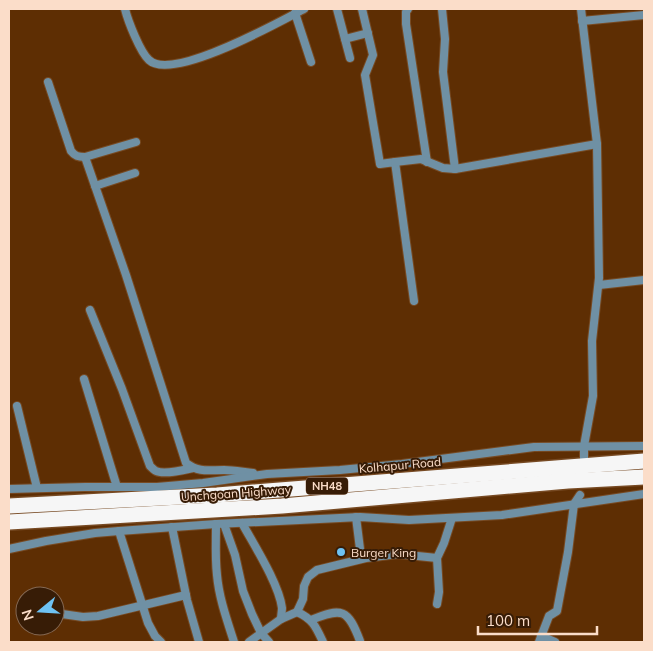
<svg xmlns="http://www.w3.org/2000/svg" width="653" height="651" viewBox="0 0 653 651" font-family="Mulish,sans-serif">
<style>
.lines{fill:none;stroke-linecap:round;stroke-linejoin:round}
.street-casing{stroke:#774a23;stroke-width:10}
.highway-casing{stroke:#774a23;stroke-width:18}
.street{stroke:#6f90a4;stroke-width:8}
.highway{stroke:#f6f6f6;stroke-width:15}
.poi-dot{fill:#6ec2f3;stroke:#371c06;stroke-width:2}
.labels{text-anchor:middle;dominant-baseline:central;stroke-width:4;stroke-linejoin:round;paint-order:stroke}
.shield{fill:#371c06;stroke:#c0a38e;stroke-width:1}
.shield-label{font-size:11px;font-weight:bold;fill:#fbddc9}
.street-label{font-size:12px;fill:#fbddc9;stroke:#371c06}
.poi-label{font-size:12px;fill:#fbddc9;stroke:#371c06;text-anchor:start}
</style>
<rect width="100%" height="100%" fill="#5e2e03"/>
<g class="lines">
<defs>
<g id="street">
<path d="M125 9C128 21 140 52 149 60 172 82 279 22 304 9"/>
<polyline points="337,9 350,58"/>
<polyline points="362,9 373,55 365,75 380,164 395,162 414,301"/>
<polyline points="408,9 406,12 406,24 427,162"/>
<polyline points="442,9 445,39 443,72 455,169"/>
<polyline points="581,9 597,144 599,278 592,341 593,396 584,446 584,462"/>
<polyline points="295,13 311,62"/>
<polyline points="582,21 644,15"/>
<polyline points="345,39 368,33"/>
<path d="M48 82 71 151C75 156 78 157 85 157L136 142"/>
<path d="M85 157 126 275 186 463C199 473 209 470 224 470 234 470 243 472 253 473"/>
<polyline points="395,162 421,159 443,168 455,169 597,144"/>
<polyline points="95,186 135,173"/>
<polyline points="599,285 644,280"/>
<path d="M90 310 122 389 150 466C151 467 154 470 156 471 164 475 184 470 193 468"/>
<polyline points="84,379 117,487"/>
<polyline points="17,406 37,488"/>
<polyline points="9,489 85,487 157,487 203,483 267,474 340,470 402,464 534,447 644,446"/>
<polyline points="356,517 360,549"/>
<path d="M242 523C254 545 279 584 282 608 282 611 281 616 281 619"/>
<path d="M216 524C216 541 215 558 217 575 219 598 227 620 234 642"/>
<polyline points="224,524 235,555 243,591 252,614 261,633 269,642"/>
<polyline points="172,527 187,600 199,642"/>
<polyline points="119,531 148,623 155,636 161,642"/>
<polyline points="9,549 46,541 95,533 119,531 216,524 360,517 409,520 502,515 644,494"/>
<polyline points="437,604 439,592 437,558 444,543 452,518"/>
<path d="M297 612C313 619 316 627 323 642"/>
<polyline points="55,613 83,617 98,616 186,595"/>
<path d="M311 620C342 607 348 609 360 641"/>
<polyline points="541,636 555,642"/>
<polyline points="249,642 281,619 297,612 303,599 304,586 308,577 317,570 366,558 398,554 437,558"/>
<polyline points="539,642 549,616 557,611 568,552 574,504 580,495"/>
</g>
<g id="highway">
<polyline points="9,506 217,495 644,461"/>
<polyline points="9,522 282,506 568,481 644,477"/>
</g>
</defs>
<use href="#street" class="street-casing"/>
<use href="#highway" class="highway-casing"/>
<use href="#street" class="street"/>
<use href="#highway" class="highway"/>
</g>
<circle class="poi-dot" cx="341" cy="552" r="5"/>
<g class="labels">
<rect class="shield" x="306" y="477.5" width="42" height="17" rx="4"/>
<g class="shield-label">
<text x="327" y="486">NH48</text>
</g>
<g class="street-label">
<text transform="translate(400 465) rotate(-5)">Kolhapur Road</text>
<text transform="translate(236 493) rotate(-4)">Unchgoan Highway</text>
</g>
<g class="poi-label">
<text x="351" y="552">Burger King</text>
</g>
</g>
<rect width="653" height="651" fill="none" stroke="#fbddc9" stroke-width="20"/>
<g transform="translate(40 611) rotate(252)"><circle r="24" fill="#371c06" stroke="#856954"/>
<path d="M0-4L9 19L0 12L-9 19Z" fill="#6ec2f3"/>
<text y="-8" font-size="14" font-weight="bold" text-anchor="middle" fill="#fbddc9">N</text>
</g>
<path d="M478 626v8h119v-8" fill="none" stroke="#fbddc9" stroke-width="2.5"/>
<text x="486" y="626" font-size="15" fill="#fbddc9" stroke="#371c06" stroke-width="4" paint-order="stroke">100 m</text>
</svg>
